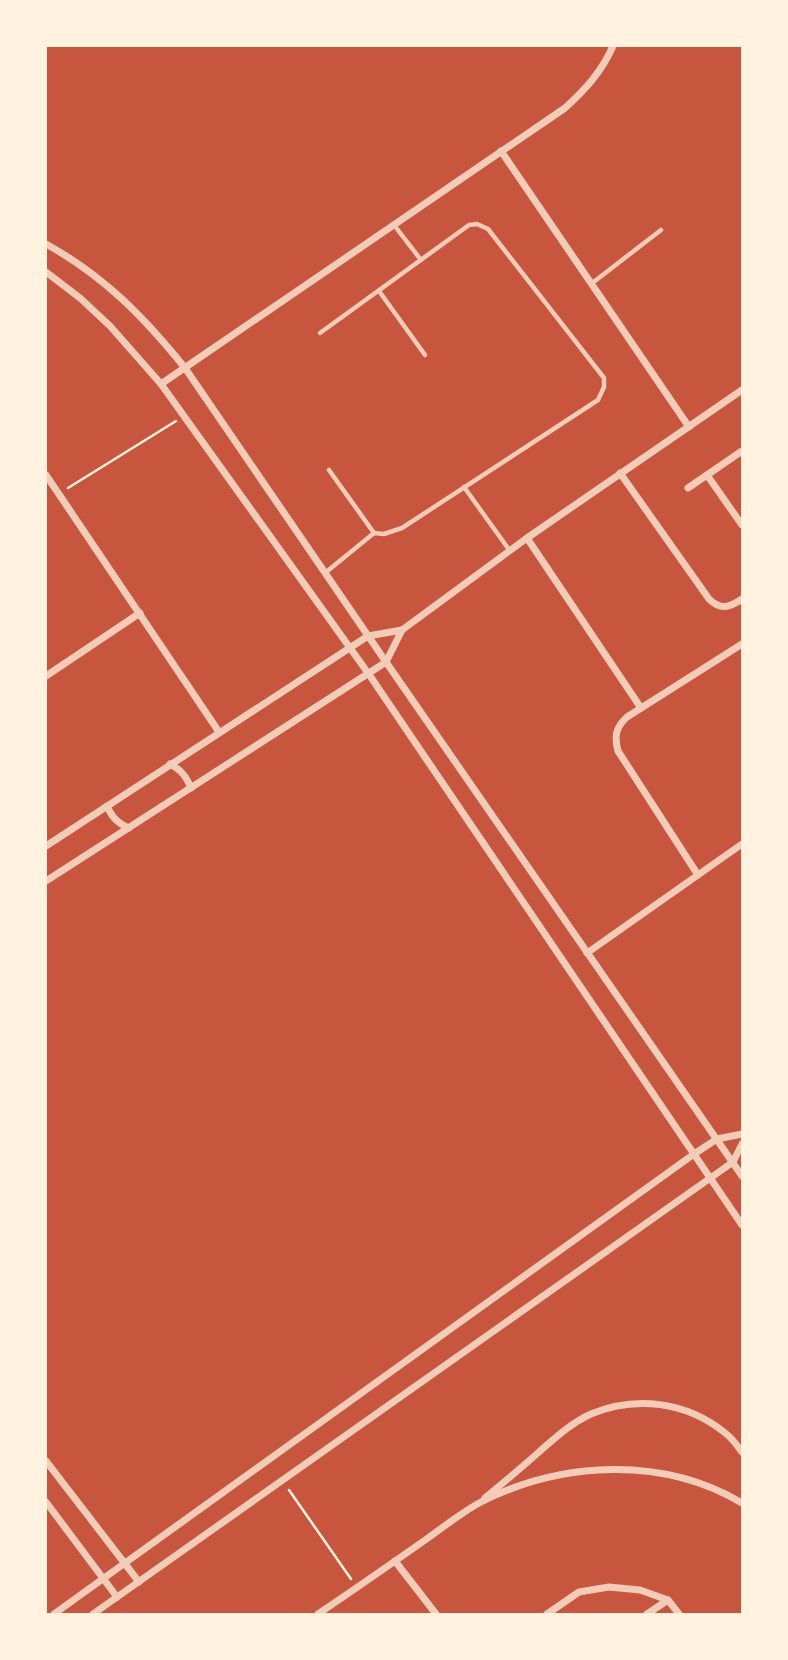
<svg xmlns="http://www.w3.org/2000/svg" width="788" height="1660" viewBox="0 0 788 1660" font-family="'PT Sans Narrow',sans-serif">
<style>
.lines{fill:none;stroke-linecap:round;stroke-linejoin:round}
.path{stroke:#fff3e0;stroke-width:2.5}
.service{stroke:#f1ccb7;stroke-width:4.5}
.minor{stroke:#f1ccb7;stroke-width:7}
</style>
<rect width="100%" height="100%" fill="#c8553d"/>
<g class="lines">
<g class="path">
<polyline points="68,488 176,421"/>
<polyline points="289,1490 351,1579"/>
</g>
<g class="service">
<polyline points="394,225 421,260"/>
<polyline points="591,284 661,230"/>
<polyline points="379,291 425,355"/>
<polyline points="320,333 469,225 477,224 488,229 604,378 604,387 598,400 402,528 384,534 374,533 325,573"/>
<polyline points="329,470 374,533"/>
<polyline points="464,487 510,551"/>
</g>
<g class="minor">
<polyline points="501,151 689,427"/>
<path d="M46 244C104 276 144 317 185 368L386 662 742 1176"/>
<polyline points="46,272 80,298 110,326 161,384 368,673 742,1225"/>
<path d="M161 384 565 108C586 89 602 71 613 46"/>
<path d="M620 473 709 599C721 611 730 607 742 599"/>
<polyline points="46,475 219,732"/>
<polyline points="707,475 742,525"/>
<polyline points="688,488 742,451"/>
<polyline points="527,538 641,708"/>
<polyline points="46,676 140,613"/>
<path d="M170 764C181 770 186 776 191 788"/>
<path d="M107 806C112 817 117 823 129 828"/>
<polyline points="46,846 368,636 402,630 527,538 742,390"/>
<path d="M698 875 618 751C614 736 616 727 627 717L742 644"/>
<polyline points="46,881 386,662 402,630"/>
<polyline points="587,953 742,844"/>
<polyline points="46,1461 139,1582"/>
<path d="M485 1498C503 1483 521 1468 539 1452 555 1438 571 1423 591 1414 636 1395 686 1402 724 1432 731 1437 737 1445 742 1452"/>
<polyline points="46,1502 117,1597"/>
<polyline points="395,1561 436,1614"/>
<polyline points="54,1614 694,1154 717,1139 742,1134"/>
<polyline points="93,1614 733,1162 742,1144"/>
<path d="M318 1614C355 1589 391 1564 428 1538 445 1526 462 1512 481 1502 562 1461 663 1456 742 1503"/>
<polyline points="547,1614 579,1592 609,1587 640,1590 668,1600 679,1614"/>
<polyline points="647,1614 668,1600"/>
</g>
</g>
<rect width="788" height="1660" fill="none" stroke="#fff3e0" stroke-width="94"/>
</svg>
